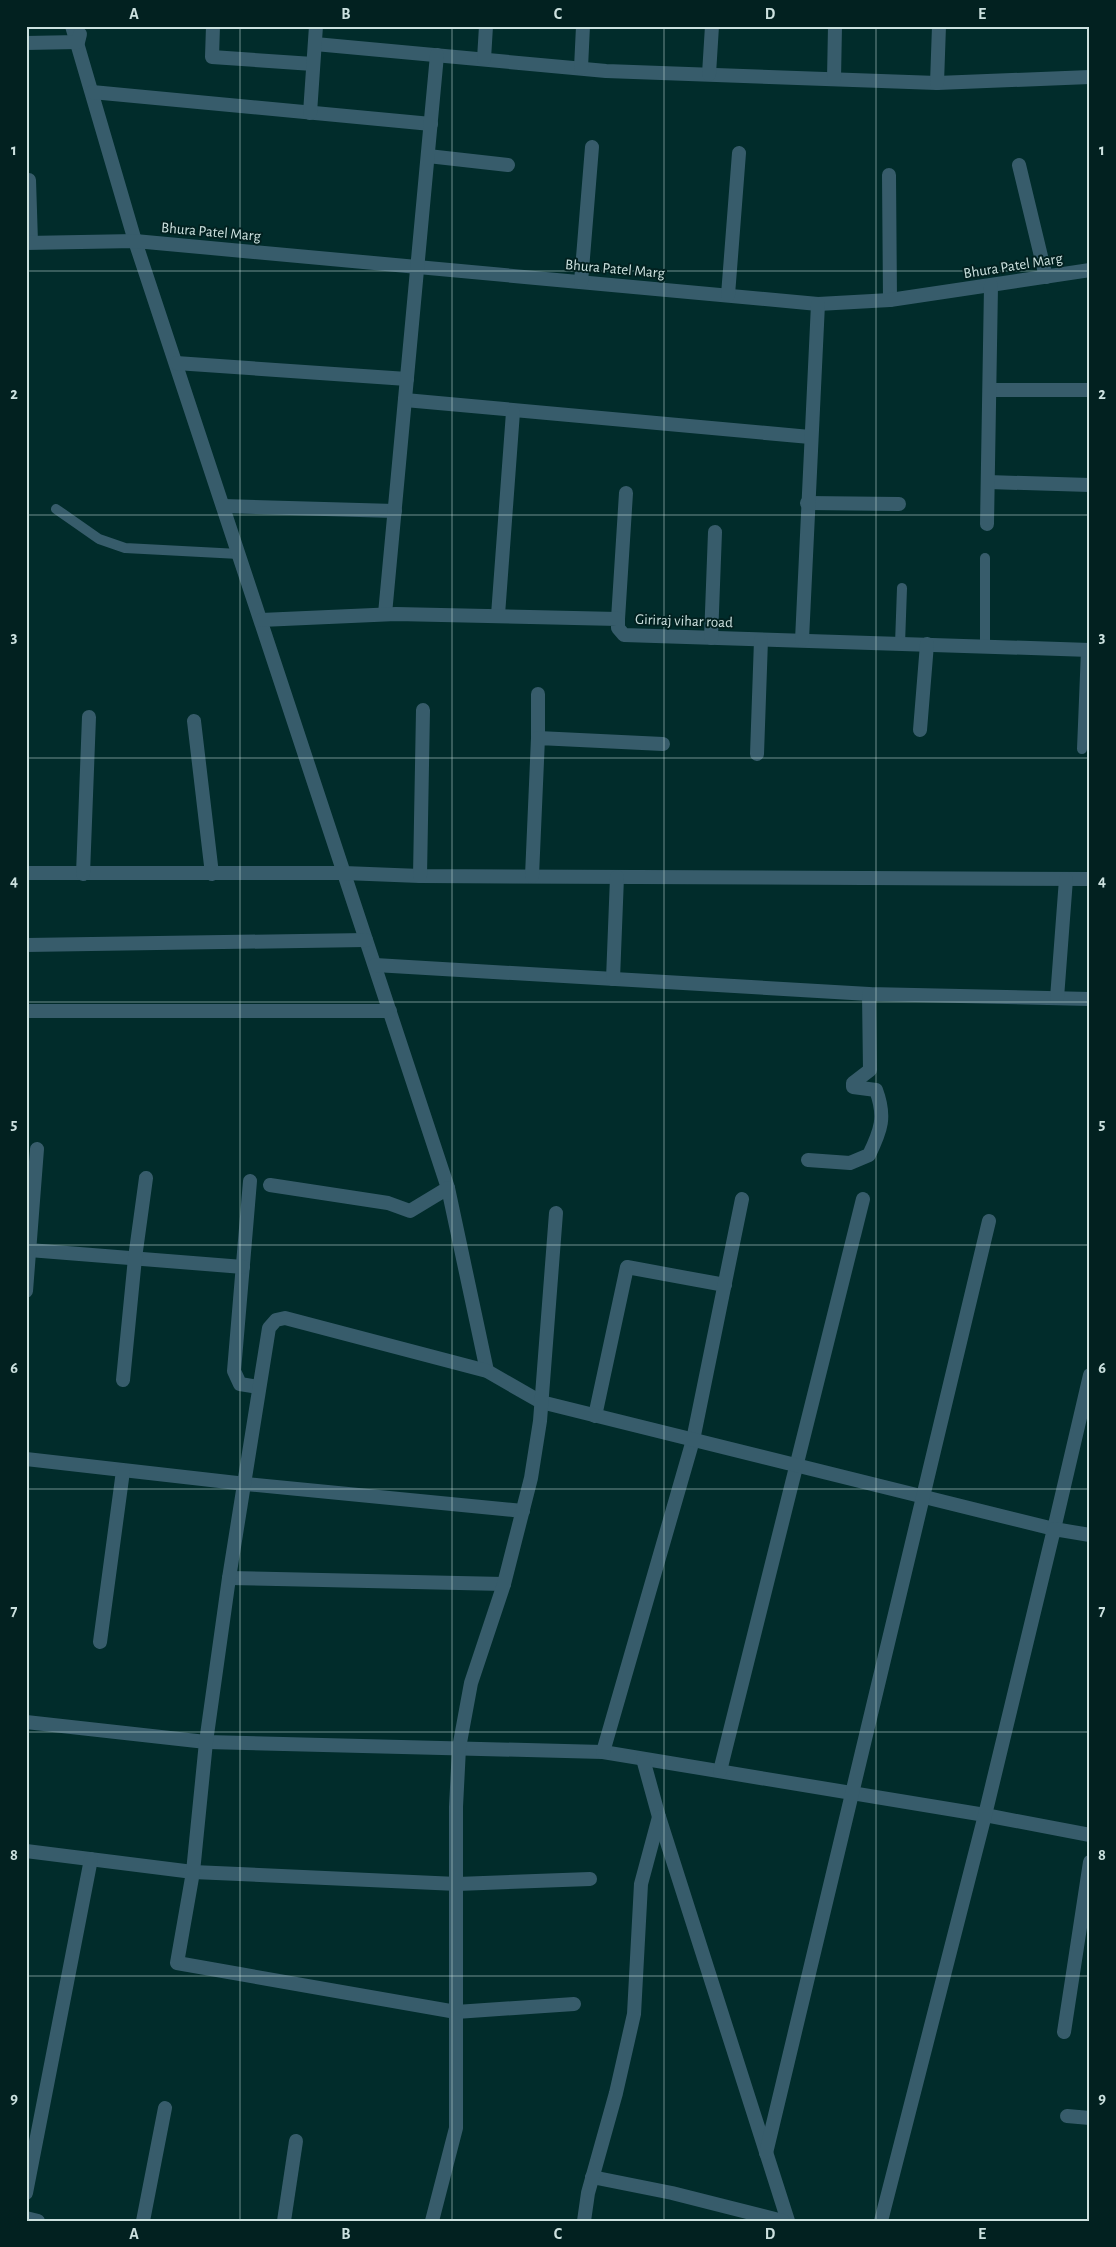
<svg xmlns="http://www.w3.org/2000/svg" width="1116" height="2247" viewBox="0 0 1116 2247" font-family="'Alegreya Sans',sans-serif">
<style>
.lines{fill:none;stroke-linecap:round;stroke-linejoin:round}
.service{stroke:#375c6b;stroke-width:10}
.minor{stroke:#375c6b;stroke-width:14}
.tertiary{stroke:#375c6b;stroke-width:14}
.grid{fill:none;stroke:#cce1df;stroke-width:1;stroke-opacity:0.55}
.labels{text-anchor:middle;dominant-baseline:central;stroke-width:4;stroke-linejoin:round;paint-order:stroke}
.street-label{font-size:15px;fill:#cce1df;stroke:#022120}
.neatline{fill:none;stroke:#cce1df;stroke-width:2}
.grid-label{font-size:16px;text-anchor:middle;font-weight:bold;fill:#cce1df}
</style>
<rect width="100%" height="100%" fill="#012c2b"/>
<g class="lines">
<g class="service">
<polyline points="56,509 99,539 125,548 239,554"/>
<polyline points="900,644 902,588"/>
<polyline points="985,646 985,558"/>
<polyline points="1082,749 1086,650"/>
</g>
<g class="minor">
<polyline points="72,26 135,241 448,1188"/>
<polyline points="213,26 212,57 313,64"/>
<polyline points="26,43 78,42 80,34"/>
<polyline points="315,44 606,71 937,83 1090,77"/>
<polyline points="484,59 486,26"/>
<polyline points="581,68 583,26"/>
<polyline points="709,74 712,26"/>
<polyline points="834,79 835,26"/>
<polyline points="937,83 939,26"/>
<polyline points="92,92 431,124"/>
<polyline points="310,113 316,26"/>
<polyline points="428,156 508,165"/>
<polyline points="1019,165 1046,277"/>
<polyline points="889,175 890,300"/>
<polyline points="29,180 31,242"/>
<polyline points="26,243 135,241 818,304 890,300 1090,270"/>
<polyline points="581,282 592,147"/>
<polyline points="728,295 739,153"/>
<polyline points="176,363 407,379"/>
<polyline points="990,390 1090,390"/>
<polyline points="405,400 810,437"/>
<polyline points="988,482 1090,485"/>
<polyline points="807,503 899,504"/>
<polyline points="223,506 395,511"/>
<polyline points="987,524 991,286"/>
<polyline points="385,614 437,55"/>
<polyline points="498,615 513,412"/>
<polyline points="618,619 626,493"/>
<polyline points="261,620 396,614 618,619 618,628 624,635 1090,650"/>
<polyline points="711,638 715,532"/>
<polyline points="802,640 818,304"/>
<polyline points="194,721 212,874"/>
<polyline points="920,730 927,644"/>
<polyline points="538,738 538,694"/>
<polyline points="757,754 761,640"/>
<polyline points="26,873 344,873 420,876 1090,879"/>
<polyline points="83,874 89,717"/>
<polyline points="420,876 423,710"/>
<polyline points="532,876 538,738 663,744"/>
<polyline points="26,945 366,940"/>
<polyline points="375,965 869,994 1090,999"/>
<polyline points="613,979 617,877"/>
<polyline points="1057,998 1066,879"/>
<polyline points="26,1011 390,1011"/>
<path d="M808 1160 850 1163 869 1155C881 1130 886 1117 876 1090L853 1087V1083L870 1070 869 994"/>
<polyline points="250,1181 234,1371 240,1384 258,1387"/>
<polyline points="270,1185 388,1203 410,1211 448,1188 487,1371"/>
<polyline points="29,1250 243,1267"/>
<polyline points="26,1291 37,1149"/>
<polyline points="123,1380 135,1258 146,1178"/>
<polyline points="595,1416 627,1267 725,1285"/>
<polyline points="26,1459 246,1484 523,1511"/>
<polyline points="229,1578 504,1584"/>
<polyline points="100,1642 123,1471"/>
<polyline points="26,1722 206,1742 603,1752 985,1815 1090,1835"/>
<polyline points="603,1752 693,1440 742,1199"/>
<polyline points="643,1759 659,1817 788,2221"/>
<polyline points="720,1771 863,1199"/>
<polyline points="26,1851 193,1872 457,1884 590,1879"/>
<polyline points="574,2004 456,2012 177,1963 193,1872 206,1742 229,1578 269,1328 276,1320 285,1318 487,1371 541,1402 1054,1529 1090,1375"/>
<polyline points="1064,2032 1090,1862"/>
<polyline points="1067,2116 1090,2118"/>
<polyline points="766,2153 989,1221"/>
<polyline points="592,2177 672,2193 783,2221"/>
<polyline points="26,2193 91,1859"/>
<polyline points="26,2218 38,2221"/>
<polyline points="143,2221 165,2108"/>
<polyline points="284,2221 296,2141"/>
<polyline points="432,2221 456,2128 456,1807 459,1748 471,1683 504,1584 531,1478 540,1421 556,1213"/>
<polyline points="584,2221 588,2193 616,2093 634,2014 641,1884 659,1817"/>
</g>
<polyline class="tertiary" points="881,2221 985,1815 1054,1529 1090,1535"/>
</g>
<path class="grid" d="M240 26V2221M452 26V2221M664 26V2221M876 26V2221M26 271H1090M26 515H1090M26 758H1090M26 1002H1090M26 1245H1090M26 1489H1090M26 1732H1090M26 1976H1090"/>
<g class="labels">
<g class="street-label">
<text transform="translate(211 232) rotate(5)">Bhura Patel Marg</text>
<text transform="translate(1013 266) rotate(-9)">Bhura Patel Marg</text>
<text transform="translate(615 269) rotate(5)">Bhura Patel Marg</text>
<text transform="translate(684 621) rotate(2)">Giriraj vihar road</text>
</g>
</g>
<rect width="1116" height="2247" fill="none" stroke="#022120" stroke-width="55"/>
<rect x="28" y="28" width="1060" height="2192" class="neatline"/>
<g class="grid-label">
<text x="134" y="19">A</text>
<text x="346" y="19">B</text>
<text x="558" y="19">C</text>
<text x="770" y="19">D</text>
<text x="982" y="19">E</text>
<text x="14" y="155">1</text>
<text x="1102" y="155">1</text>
<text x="14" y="399">2</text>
<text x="1102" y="399">2</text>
<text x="14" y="642">3</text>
<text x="1102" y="642">3</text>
<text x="14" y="886">4</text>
<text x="1102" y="886">4</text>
<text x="14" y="1129">5</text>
<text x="1102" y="1129">5</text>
<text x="14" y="1373">6</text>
<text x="1102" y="1373">6</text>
<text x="14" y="1616">7</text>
<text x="1102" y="1616">7</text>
<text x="14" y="1860">8</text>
<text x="1102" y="1860">8</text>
<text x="14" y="2103">9</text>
<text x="1102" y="2103">9</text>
<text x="134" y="2239">A</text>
<text x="346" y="2239">B</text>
<text x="558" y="2239">C</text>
<text x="770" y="2239">D</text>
<text x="982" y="2239">E</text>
</g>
</svg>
